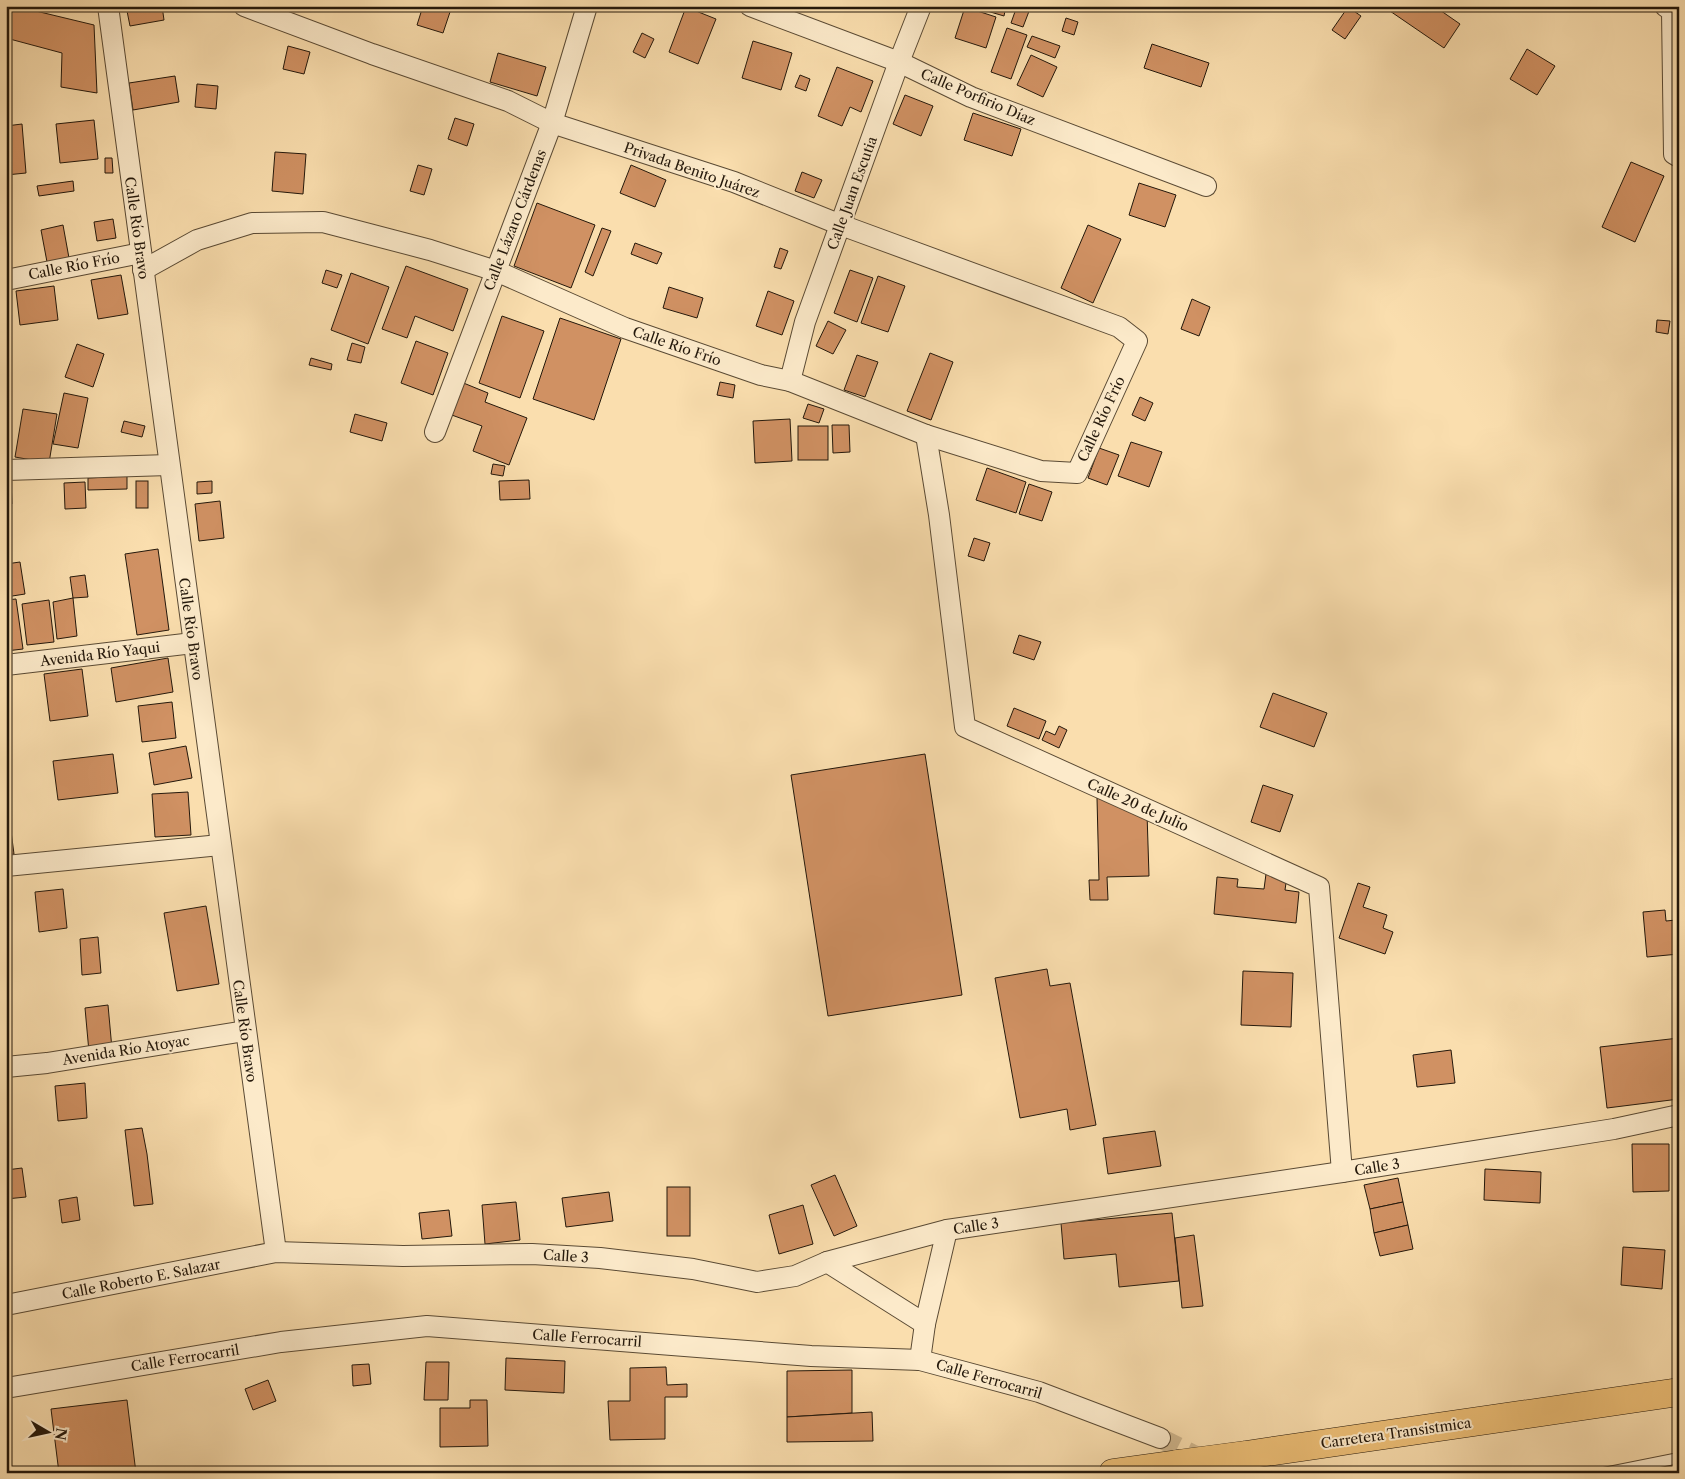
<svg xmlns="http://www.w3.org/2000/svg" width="1685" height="1479" viewBox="0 0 1685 1479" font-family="'Libre Caslon Text',serif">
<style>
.building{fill:#d09163;stroke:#24180b}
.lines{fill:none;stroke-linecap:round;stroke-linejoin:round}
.minor-tunnel{stroke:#cfb68d;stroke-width:20;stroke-dasharray:20 10;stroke-linecap:butt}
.service-casing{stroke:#5a4a34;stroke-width:12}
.minor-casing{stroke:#5a4a34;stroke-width:22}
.primary-casing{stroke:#24180b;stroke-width:29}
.service{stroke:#fceaca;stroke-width:10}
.minor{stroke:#fceaca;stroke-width:20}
.primary{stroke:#edbf77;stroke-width:28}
.primary-bridge-casing{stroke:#24180b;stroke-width:29;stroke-linecap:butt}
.primary-bridge{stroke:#edbf77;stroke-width:28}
.labels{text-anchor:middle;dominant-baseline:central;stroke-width:4;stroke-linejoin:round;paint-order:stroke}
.street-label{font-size:14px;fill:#24180b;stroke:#fceaca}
</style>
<rect width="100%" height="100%" fill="#fadeae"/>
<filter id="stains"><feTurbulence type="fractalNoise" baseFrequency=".004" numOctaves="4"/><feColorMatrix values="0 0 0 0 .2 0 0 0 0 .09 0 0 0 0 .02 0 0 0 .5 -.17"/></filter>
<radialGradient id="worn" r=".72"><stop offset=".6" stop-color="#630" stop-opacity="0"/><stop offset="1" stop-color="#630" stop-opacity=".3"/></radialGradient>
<g class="building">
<polygon points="6,6 15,6 94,25 97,93 61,87 62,53 6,38"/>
<polygon points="126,6 162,6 164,20 130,26"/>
<polygon points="423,6 452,6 443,33 417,25"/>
<polygon points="988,6 1006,6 1004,16 987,11"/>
<polygon points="1017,6 1031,6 1023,27 1011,23"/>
<polygon points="1361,6 1381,6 1381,8 1368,10"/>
<polygon points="1389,6 1434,6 1460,24 1444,48 1387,9"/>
<polygon points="686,7 716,19 698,64 669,52"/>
<polygon points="965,7 996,17 986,48 955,38"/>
<polygon points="1348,7 1361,16 1345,39 1332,30"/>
<polygon points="1066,18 1078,22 1074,35 1062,31"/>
<polygon points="1007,28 1027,35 1011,79 991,72"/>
<polygon points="642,33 654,39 645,58 633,52"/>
<polygon points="1032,36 1060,46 1055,58 1027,47"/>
<polygon points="753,41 792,53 781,90 742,78"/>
<polygon points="1152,44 1209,63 1201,87 1144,68"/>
<polygon points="288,46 310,52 304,74 283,69"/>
<polygon points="1527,49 1555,66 1537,95 1510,79"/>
<polygon points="498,53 546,67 537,96 490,82"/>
<polygon points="1031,55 1057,67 1043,97 1017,85"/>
<polygon points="6,62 9,110 6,110"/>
<polygon points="837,67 873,81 861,112 850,107 842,126 818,116"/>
<polygon points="800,75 810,79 806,91 795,87"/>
<polygon points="175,76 179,102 133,110 129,83"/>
<polygon points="197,84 218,86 216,109 195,107"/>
<polygon points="905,95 933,106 921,136 893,124"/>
<polygon points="973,113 1021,129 1012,156 964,140"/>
<polygon points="455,118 474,124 467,146 448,139"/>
<polygon points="94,120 98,159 60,163 56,124"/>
<polygon points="22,124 26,173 6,175 6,126"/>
<polygon points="275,152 306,154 303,194 272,191"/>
<polygon points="105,158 112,158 113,173 105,173"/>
<polygon points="1631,162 1664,176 1635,242 1602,227"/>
<polygon points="418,165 432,169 424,195 410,191"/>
<polygon points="631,165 666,180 655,207 620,193"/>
<polygon points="802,172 822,180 814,198 795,191"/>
<polygon points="73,181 74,191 39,196 37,186"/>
<polygon points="1139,183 1176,195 1165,227 1129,215"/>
<polygon points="537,203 595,225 571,288 514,266"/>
<polygon points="113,219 116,238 97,241 94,222"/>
<polygon points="63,225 69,258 47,262 41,230"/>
<polygon points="1088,225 1121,239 1093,303 1061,288"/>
<polygon points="602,228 611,231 593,276 585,272"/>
<polygon points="635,243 662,253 657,264 631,254"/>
<polygon points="780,248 788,251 781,269 774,267"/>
<polygon points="406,266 468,289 453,331 415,316 407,338 382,329"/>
<polygon points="326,270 342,275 337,288 322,283"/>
<polygon points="850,270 873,278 857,322 834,313"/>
<polygon points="351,273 389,287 368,344 331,330"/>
<polygon points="121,275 128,314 98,319 91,280"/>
<polygon points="878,276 905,286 888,332 861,323"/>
<polygon points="54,286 58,320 20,325 16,291"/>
<polygon points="669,287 703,298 697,318 663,308"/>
<polygon points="768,291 794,301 782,335 756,326"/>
<polygon points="1192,299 1210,307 1199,336 1181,329"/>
<polygon points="502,316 544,331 520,398 479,383"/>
<polygon points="560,318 621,339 594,420 533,399"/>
<polygon points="1657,320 1670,321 1668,334 1656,332"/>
<polygon points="828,321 846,330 833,354 816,346"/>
<polygon points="416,341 448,353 433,395 401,383"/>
<polygon points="352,343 365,347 361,363 347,360"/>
<polygon points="77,344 104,354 93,387 65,377"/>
<polygon points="930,353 953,362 931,420 907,411"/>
<polygon points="857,355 878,362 865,397 844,390"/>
<polygon points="311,358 332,364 331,370 309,365"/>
<polygon points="461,382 488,393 485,402 527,418 509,465 473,451 482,426 449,414"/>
<polygon points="720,382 735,385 733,398 717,395"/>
<polygon points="64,393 88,398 78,448 53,444"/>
<polygon points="1140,397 1153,403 1145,421 1132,415"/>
<polygon points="808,404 824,409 819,423 803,418"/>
<polygon points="23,409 57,414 49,463 15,457"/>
<polygon points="355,414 387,423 382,441 350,432"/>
<polygon points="790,419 792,461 755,463 753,421"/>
<polygon points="124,421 145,426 142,437 121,432"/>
<polygon points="832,425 849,425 850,452 833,453"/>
<rect x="798" y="426" width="30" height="34"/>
<polygon points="1131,442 1162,452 1149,487 1118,476"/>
<polygon points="1099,448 1119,455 1107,485 1088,478"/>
<polygon points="493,464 505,466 503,476 491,474"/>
<polygon points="987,468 1026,482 1016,513 976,500"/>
<polygon points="127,476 127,489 88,490 88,478"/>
<polygon points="529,480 530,499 500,500 499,481"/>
<polygon points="11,481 12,504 6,504 6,482"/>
<rect x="136" y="481" width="12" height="27"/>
<polygon points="212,481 212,493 197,494 197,482"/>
<polygon points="85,482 86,508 65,509 64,483"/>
<polygon points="1029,484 1052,492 1042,521 1019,514"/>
<polygon points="220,501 224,538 199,541 195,504"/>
<polygon points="974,538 990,543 984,561 968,556"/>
<polygon points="158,549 169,630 137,635 125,554"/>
<polygon points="20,562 25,594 6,597 6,564"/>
<polygon points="85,575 88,597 73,598 70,577"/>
<polygon points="73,598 77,636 57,639 53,602"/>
<polygon points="16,599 23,649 6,651 6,600"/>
<polygon points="49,600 54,642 27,645 22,604"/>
<polygon points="1019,635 1041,642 1034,660 1013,653"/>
<polygon points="168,658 173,692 116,702 111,668"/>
<polygon points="82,669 88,716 50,721 44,674"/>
<polygon points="1273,693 1327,713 1314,747 1260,727"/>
<polygon points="172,702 176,738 142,742 138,706"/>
<polygon points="1014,708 1046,721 1039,739 1007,726"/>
<polygon points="1059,726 1067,730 1059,748 1042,740 1046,731 1055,735"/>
<polygon points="186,746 192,778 154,785 149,753"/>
<polygon points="113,754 118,793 58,800 53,761"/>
<polygon points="925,754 962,995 828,1016 791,775"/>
<polygon points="1263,785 1293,795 1280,832 1251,822"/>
<polygon points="188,792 191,835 155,837 152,794"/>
<polygon points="6,793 14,854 6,855"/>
<polygon points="1097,798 1147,813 1149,876 1107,877 1108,900 1090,900 1089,880 1099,880"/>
<polygon points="1266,874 1287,876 1285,890 1299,892 1296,923 1214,914 1217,877 1238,879 1237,887 1264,889"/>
<polygon points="1358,883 1370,887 1363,907 1387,915 1383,928 1393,932 1385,954 1339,938"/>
<polygon points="63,889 67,928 39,932 35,892"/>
<polygon points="206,906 219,984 177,991 164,913"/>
<polygon points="1665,910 1666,921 1676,920 1679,954 1647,957 1643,912"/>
<polygon points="98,937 101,973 82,975 80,939"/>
<polygon points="1047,969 1050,986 1070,983 1096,1125 1070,1130 1067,1109 1020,1118 995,978"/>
<polygon points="1243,971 1293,973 1291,1027 1241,1025"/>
<polygon points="108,1005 112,1049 89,1052 85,1008"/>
<polygon points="1679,1038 1679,1099 1607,1108 1600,1047"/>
<polygon points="1451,1050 1455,1083 1417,1087 1413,1055"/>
<polygon points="85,1083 87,1118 58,1121 55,1086"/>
<polygon points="142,1128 147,1154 153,1204 134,1206 125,1130"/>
<polygon points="1155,1131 1161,1166 1108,1174 1103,1138"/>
<polygon points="1674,1138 1679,1138 1679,1195 1675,1195"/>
<polygon points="1632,1144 1669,1144 1669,1191 1633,1192"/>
<polygon points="22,1168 26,1197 6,1199 6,1170"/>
<polygon points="1485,1169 1541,1172 1540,1203 1484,1200"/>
<polygon points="835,1175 857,1226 834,1236 811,1185"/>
<polygon points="1398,1178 1403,1202 1370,1209 1364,1185"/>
<rect x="667" y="1187" width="23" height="49"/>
<polygon points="609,1192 613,1221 566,1227 562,1198"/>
<polygon points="77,1197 80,1220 62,1223 59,1200"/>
<polygon points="516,1202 520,1240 485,1244 482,1205"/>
<polygon points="1403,1202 1408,1225 1374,1233 1370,1209"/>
<polygon points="803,1205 813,1244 779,1254 769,1215"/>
<polygon points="449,1210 452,1236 422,1239 419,1213"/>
<polygon points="1172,1213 1179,1281 1119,1287 1116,1254 1064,1259 1061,1223"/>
<polygon points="1408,1225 1413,1249 1380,1256 1374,1233"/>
<polygon points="1194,1235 1203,1306 1182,1308 1175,1238"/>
<polygon points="1623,1247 1665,1250 1662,1289 1621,1285"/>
<polygon points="506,1358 565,1361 564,1393 505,1390"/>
<polygon points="426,1362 449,1362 448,1400 424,1400"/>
<polygon points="369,1364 371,1384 353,1386 352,1365"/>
<polygon points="666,1367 667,1385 687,1384 687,1397 665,1397 665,1439 610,1440 608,1401 630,1401 630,1368"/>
<polygon points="852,1370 852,1413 787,1417 787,1371"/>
<polygon points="268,1380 276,1401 253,1410 245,1389"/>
<polygon points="127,1400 136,1473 59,1473 51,1409"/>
<polygon points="470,1400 487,1400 488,1446 440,1447 440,1408 470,1408"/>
<polygon points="872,1412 873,1441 787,1442 787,1417"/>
</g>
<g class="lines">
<polyline class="minor-tunnel" points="1160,1438 1230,1473"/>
<defs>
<polyline id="service" points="1604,1473 1679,1458"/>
<g id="minor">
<polyline points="108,6 276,1252"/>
<polyline points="750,6 899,62 971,97 1206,186"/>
<polyline points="1665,6 1672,11 1674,154 1679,157"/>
<polyline points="143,270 197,240 252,223 323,222 430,250 496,271 625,328 761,375 790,381 926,435 1041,471 1077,473 1137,341 1119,327 841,225 734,182 552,123 508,101 372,54 244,6"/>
<polyline points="6,280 141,253"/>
<polyline points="790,381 805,322 899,62 921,6"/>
<polyline points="435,432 552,123 587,6"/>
<polyline points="926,435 939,515 965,727 1319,887 1342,1172"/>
<polyline points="6,470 169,465"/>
<polyline points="6,665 193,643"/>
<polyline points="6,866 220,845"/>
<polyline points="6,1067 47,1063 245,1031"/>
<polyline points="827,1262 925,1324 947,1230"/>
<polyline points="6,1305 276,1252 403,1256 532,1254 600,1258 693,1269 757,1282 795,1276 827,1262 947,1230 1342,1172 1614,1129 1679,1115"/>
<polyline points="920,1360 925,1324"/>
<polyline points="6,1388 281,1342 427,1326 811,1356 920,1360 1039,1392 1160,1438"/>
</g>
<g id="primary">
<polyline points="1246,1455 1679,1392"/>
<polyline points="1113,1473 1178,1464"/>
</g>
</defs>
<use href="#service" class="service-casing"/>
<use href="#minor" class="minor-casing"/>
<use href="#primary" class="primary-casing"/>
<use href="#service" class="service"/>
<use href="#minor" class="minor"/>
<use href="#primary" class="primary"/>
<defs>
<polyline id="primary-bridge" points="1178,1464 1246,1455"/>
</defs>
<use href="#primary-bridge" class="primary-bridge-casing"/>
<use href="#primary-bridge" class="primary-bridge"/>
</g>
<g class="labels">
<g class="street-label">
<text transform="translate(978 97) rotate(23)">Calle Porfirio Díaz</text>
<text transform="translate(692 170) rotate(19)">Privada Benito Juárez</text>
<text transform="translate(852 193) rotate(-70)">Calle Juan Escutia</text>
<text transform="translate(515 220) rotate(-69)">Calle Lázaro Cárdenas</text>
<text transform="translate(137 228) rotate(82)">Calle Río Bravo</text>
<text transform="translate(74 266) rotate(-11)">Calle Río Frío</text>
<text transform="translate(677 346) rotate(19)">Calle Río Frío</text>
<text transform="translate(1101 419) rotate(-65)">Calle Río Frío</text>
<text transform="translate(191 629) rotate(82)">Calle Río Bravo</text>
<text transform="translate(100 654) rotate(-7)">Avenida Río Yaqui</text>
<text transform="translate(1138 805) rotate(24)">Calle 20 de Julio</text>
<text transform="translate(245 1031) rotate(82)">Calle Río Bravo</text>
<text transform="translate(126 1050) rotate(-9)">Avenida Río Atoyac</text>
<text transform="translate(1377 1167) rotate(-9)">Calle 3</text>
<text transform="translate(976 1226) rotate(-8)">Calle 3</text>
<text transform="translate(566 1256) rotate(4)">Calle 3</text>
<text transform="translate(141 1279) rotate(-11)">Calle Roberto E. Salazar</text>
<text transform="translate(587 1338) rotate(4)">Calle Ferrocarril</text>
<text transform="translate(185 1358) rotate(-9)">Calle Ferrocarril</text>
<text transform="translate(989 1379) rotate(16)">Calle Ferrocarril</text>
<text transform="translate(1396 1433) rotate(-8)">Carretera Transistmica</text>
</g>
</g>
<rect width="1685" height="1479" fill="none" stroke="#fadeae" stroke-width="25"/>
<rect x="8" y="8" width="1670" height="1464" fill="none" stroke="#24180b" stroke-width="2.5"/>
<rect x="12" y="12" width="1660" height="1454" fill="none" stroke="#24180b"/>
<g transform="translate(48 1432) rotate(99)" stroke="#fceaca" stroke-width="4" paint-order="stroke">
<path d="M0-4L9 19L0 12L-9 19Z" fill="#24180b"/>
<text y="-8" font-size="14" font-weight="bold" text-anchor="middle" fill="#24180b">N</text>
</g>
<rect width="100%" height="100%" filter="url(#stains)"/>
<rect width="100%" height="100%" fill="url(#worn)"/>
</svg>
